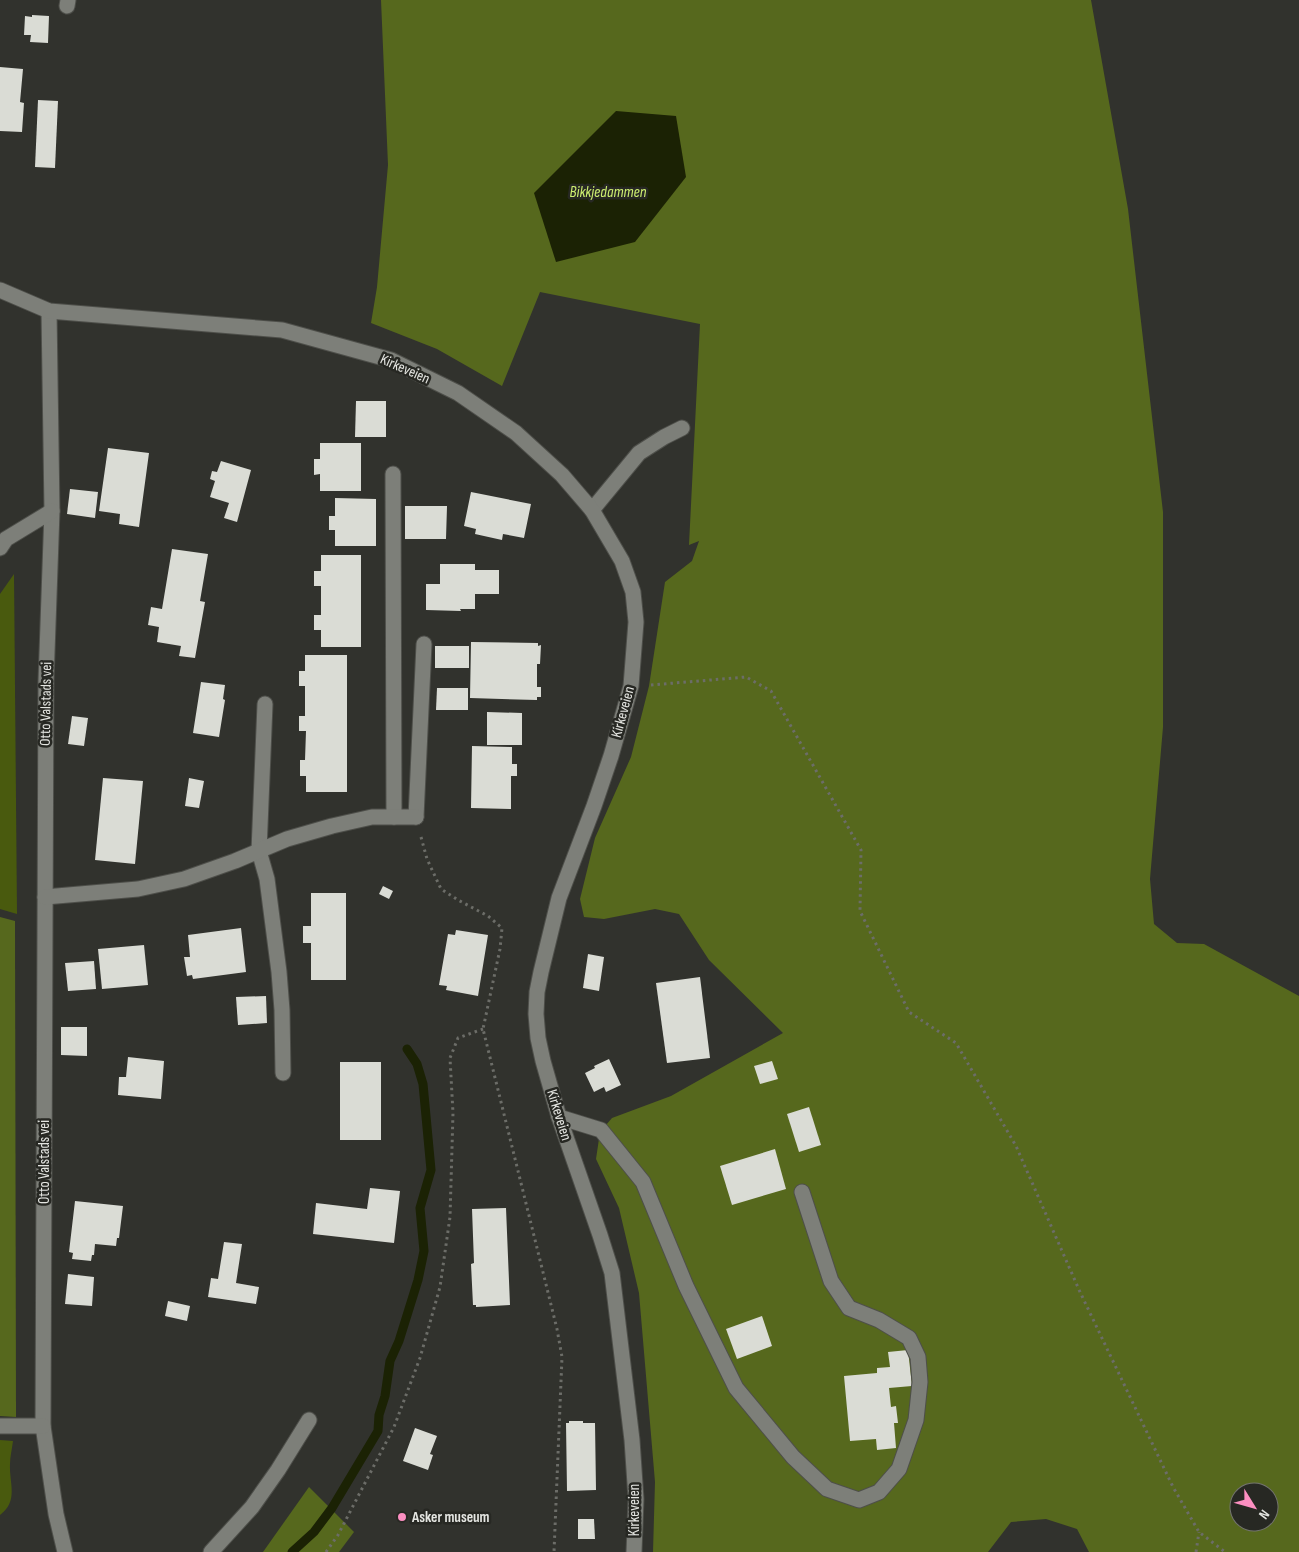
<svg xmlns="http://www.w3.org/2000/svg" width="1299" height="1552" viewBox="0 0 1299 1552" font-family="'Sofia Sans Condensed',sans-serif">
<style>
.green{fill:#495a0e}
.forest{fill:#56681d;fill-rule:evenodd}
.water{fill:#1b2204}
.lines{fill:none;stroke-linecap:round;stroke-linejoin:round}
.stream{stroke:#1b2204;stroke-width:9}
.building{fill:#dadcd5}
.lane-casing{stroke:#4e4f4a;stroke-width:17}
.street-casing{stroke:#4e4f4a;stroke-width:17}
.secondary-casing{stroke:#4e4f4a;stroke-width:17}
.path{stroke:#6c6d68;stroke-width:3;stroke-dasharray:2.5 4;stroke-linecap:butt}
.lane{stroke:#7d7f79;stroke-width:15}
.street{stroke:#7d7f79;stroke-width:15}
.secondary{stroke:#7d7f79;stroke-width:15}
.poi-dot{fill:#fc8fc1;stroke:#272823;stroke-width:2}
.labels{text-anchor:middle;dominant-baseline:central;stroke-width:5;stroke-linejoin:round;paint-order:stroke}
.street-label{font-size:15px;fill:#e4e5e1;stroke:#272823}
.poi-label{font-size:15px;font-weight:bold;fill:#e4e5e1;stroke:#272823;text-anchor:start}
.water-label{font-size:16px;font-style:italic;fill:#cdee70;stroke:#272823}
</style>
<rect width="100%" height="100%" fill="#31322d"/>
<g class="green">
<polygon points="14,574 17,914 0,909 0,594"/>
<path d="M0 1440 13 1441C12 1449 10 1457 10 1464 9 1483 19 1501 0 1515Z"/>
</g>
<g class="forest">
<path d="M381 0H1091L1128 209 1163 512V727L1150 879 1154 924 1177 943 1204 944 1299 996V1552H1089L1077 1529 1046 1519 1011 1522 988 1552H653L655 1482 639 1293 619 1208 596 1159 600 1132 612 1118 671 1096 783 1033 709 960 679 914 655 909 604 919 584 917 580 899 595 838 631 757 649 686 665 582 692 561 699 541 689 545 700 324 540 292 502 386 437 349 371 323 377 287 388 165ZM1239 1492H1269V1522H1239Z"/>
<polygon points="0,917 15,921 16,1417 0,1416"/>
<polygon points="309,1487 354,1532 339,1552 263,1552"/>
</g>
<polygon class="water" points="616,111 676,116 686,177 635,242 556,262 534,193"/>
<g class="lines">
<polyline class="stream" points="292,1552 314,1532 332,1508 378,1431 379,1415 385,1396 390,1361 399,1341 418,1280 424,1251 420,1208 431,1170 423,1084 417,1064 407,1049"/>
</g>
<g class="building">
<polygon points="32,15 49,16 48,43 30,42 31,35 24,35 25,16 32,17"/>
<polygon points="0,67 23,69 20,102 24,103 22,132 0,131"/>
<polygon points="38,100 58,101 55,168 35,167"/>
<polygon points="356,401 386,401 386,437 355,437"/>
<polygon points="320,443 361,443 361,491 320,491 320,474 314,475 314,459 320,459"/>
<polygon points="108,448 149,453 139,527 119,524 120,514 99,511"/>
<polygon points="221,461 251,470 237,522 224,518 229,503 210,497 215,481 210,479 212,471 217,472"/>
<polygon points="70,489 98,492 95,518 67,514"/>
<polygon points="471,492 531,504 524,538 503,534 502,540 475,534 476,529 464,526"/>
<polygon points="335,498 376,499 376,546 335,546 335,530 329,530 329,516 335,516"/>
<polygon points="405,506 447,506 446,539 405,539"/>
<polygon points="172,549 208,554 200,601 205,602 195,658 179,656 181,646 157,642 159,627 148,625 151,607 162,609"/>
<polygon points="321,555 361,555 361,647 321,647 321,630 314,630 314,615 321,615 321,586 314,586 314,571 321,571"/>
<polygon points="440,564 475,564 475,570 499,570 499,594 475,594 475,609 460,609 461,611 426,610 426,584 440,584"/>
<polygon points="471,642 538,643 538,646 541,645 540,664 537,664 537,687 541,687 541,697 537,697 537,700 470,698"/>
<rect x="435" y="646" width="34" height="22"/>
<polygon points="305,655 347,655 347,792 306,792 306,776 300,776 300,760 305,760 306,731 299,731 299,716 305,716 305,686 299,686 299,671 305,671"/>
<polygon points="201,682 225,685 223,699 225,700 219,737 193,733"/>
<polygon points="437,688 468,688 468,710 436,710"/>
<polygon points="487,712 522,713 522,745 487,745"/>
<polygon points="72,716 88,718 84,746 68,744"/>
<polygon points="472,746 512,747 512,764 517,764 517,776 511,776 511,809 471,808"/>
<polygon points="103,778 143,781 135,864 95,860"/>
<polygon points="189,778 204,781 199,808 185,806"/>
<polygon points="383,886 393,891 389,899 379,894"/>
<polygon points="311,893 346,893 346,980 311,980 311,943 303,943 303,926 311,926"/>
<polygon points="241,928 246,972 193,979 192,975 187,976 184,957 190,957 188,935"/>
<polygon points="456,930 488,935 478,996 446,990 447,986 439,985 448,934 455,935"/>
<polygon points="144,945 148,985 102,989 98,949"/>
<polygon points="588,954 604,957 599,991 583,988"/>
<polygon points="94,961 96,989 68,991 65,963"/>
<polygon points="700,977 710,1058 667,1063 656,983"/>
<polygon points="266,996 267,1023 238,1025 236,997"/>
<polygon points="61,1027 87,1027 87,1056 61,1055"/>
<polygon points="128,1057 164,1061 161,1099 118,1095 119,1077 126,1077"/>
<polygon points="609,1059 621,1085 606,1092 604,1087 594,1092 585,1073 595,1068 594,1066"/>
<polygon points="772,1061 778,1079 760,1084 754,1066"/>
<rect x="340" y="1062" width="41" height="78"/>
<polygon points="809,1107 821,1145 799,1152 787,1114"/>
<polygon points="775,1149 786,1189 732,1205 720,1166"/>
<polygon points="370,1188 400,1191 394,1243 313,1234 316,1203 367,1209"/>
<polygon points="75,1201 123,1206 119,1238 117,1238 116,1246 95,1244 94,1255 92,1255 91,1261 72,1259 73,1253 69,1252"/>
<polygon points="506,1208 510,1305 476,1307 476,1305 473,1305 471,1264 474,1263 472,1209"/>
<polygon points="224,1242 242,1244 236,1283 259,1287 256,1304 208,1297 211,1278 218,1279"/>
<polygon points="68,1274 94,1277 92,1306 65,1304"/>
<polygon points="168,1301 190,1306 187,1321 165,1316"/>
<polygon points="762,1316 772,1346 737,1359 726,1329"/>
<polygon points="908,1350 912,1386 889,1388 891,1407 896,1406 898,1423 894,1423 896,1448 877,1450 876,1439 850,1441 844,1376 877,1373 877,1368 890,1367 888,1352"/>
<polygon points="569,1421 583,1421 583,1423 595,1423 596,1490 567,1491 566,1423 569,1423"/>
<polygon points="415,1428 437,1436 430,1454 433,1455 428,1470 403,1461"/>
<polygon points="578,1519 594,1519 595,1539 578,1539"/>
</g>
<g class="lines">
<defs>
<g id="lane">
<polyline points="67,6 68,0"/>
<polyline points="393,474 394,817"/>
<polyline points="592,510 639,453 664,437 682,428"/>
<polyline points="265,704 259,851 267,879 279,972 282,1010 283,1073"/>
<polyline points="416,817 424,644"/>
<polyline points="559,1117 601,1130 643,1182 686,1286 736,1388 793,1457 827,1489 859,1500 879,1492 899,1469 916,1420 920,1382 918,1357 909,1338 879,1320 849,1308 831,1281 802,1192"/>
<polyline points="211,1552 252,1507 278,1470 309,1420"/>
</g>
<g id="street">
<polyline points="49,311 52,511 46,681 43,1426 56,1514 65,1552"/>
<polyline points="0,548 6,539 52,511"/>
<polyline points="45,897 138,889 184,879 235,861 287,839 332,826 372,817 416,817"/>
<polyline points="0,1426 43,1426"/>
</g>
<polyline id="secondary" points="0,290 49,311 282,330 391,360 458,393 516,433 562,475 592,510 622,561 633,592 636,622 631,686 611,756 594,806 559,898 541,972 537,992 536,1014 538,1038 543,1061 559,1117 600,1235 612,1273 632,1440 636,1499 634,1552"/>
</defs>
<use href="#lane" class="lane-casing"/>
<use href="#street" class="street-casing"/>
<use href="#secondary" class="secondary-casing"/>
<g class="path">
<polyline points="651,685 746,677 771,691 861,850 860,911 909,1012 956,1043 1016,1146 1080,1292 1173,1487 1199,1532 1225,1552"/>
<polyline points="421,837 427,859 441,889 458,900 488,916 502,928 500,949 483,1029 557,1329 562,1357 554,1552"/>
<polyline points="326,1552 338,1535 394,1427 420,1358 440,1287 450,1217 453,1113 450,1058 458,1038 483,1029"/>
<polyline points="1196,1552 1199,1532"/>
</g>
<use href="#lane" class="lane"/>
<use href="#street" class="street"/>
<use href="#secondary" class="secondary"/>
</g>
<circle class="poi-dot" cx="402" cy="1517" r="5"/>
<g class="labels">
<g class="street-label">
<text transform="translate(405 369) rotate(24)">Kirkeveien</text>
<text transform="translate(46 704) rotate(-89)">Otto Valstads vei</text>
<text transform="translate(623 712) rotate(-75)">Kirkeveien</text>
<text transform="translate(559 1115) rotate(73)">Kirkeveien</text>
<text transform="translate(44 1162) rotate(-90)">Otto Valstads vei</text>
<text transform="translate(634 1510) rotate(-90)">Kirkeveien</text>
</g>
<g class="poi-label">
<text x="412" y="1517">Asker museum</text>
</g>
<g class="water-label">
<text x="608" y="192">Bikkjedammen</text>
</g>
</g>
<g transform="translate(1254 1507) rotate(127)"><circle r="24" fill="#272823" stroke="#73746f"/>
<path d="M0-4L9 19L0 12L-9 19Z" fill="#fc8fc1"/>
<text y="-8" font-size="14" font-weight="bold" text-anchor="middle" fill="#e4e5e1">N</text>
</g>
</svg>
